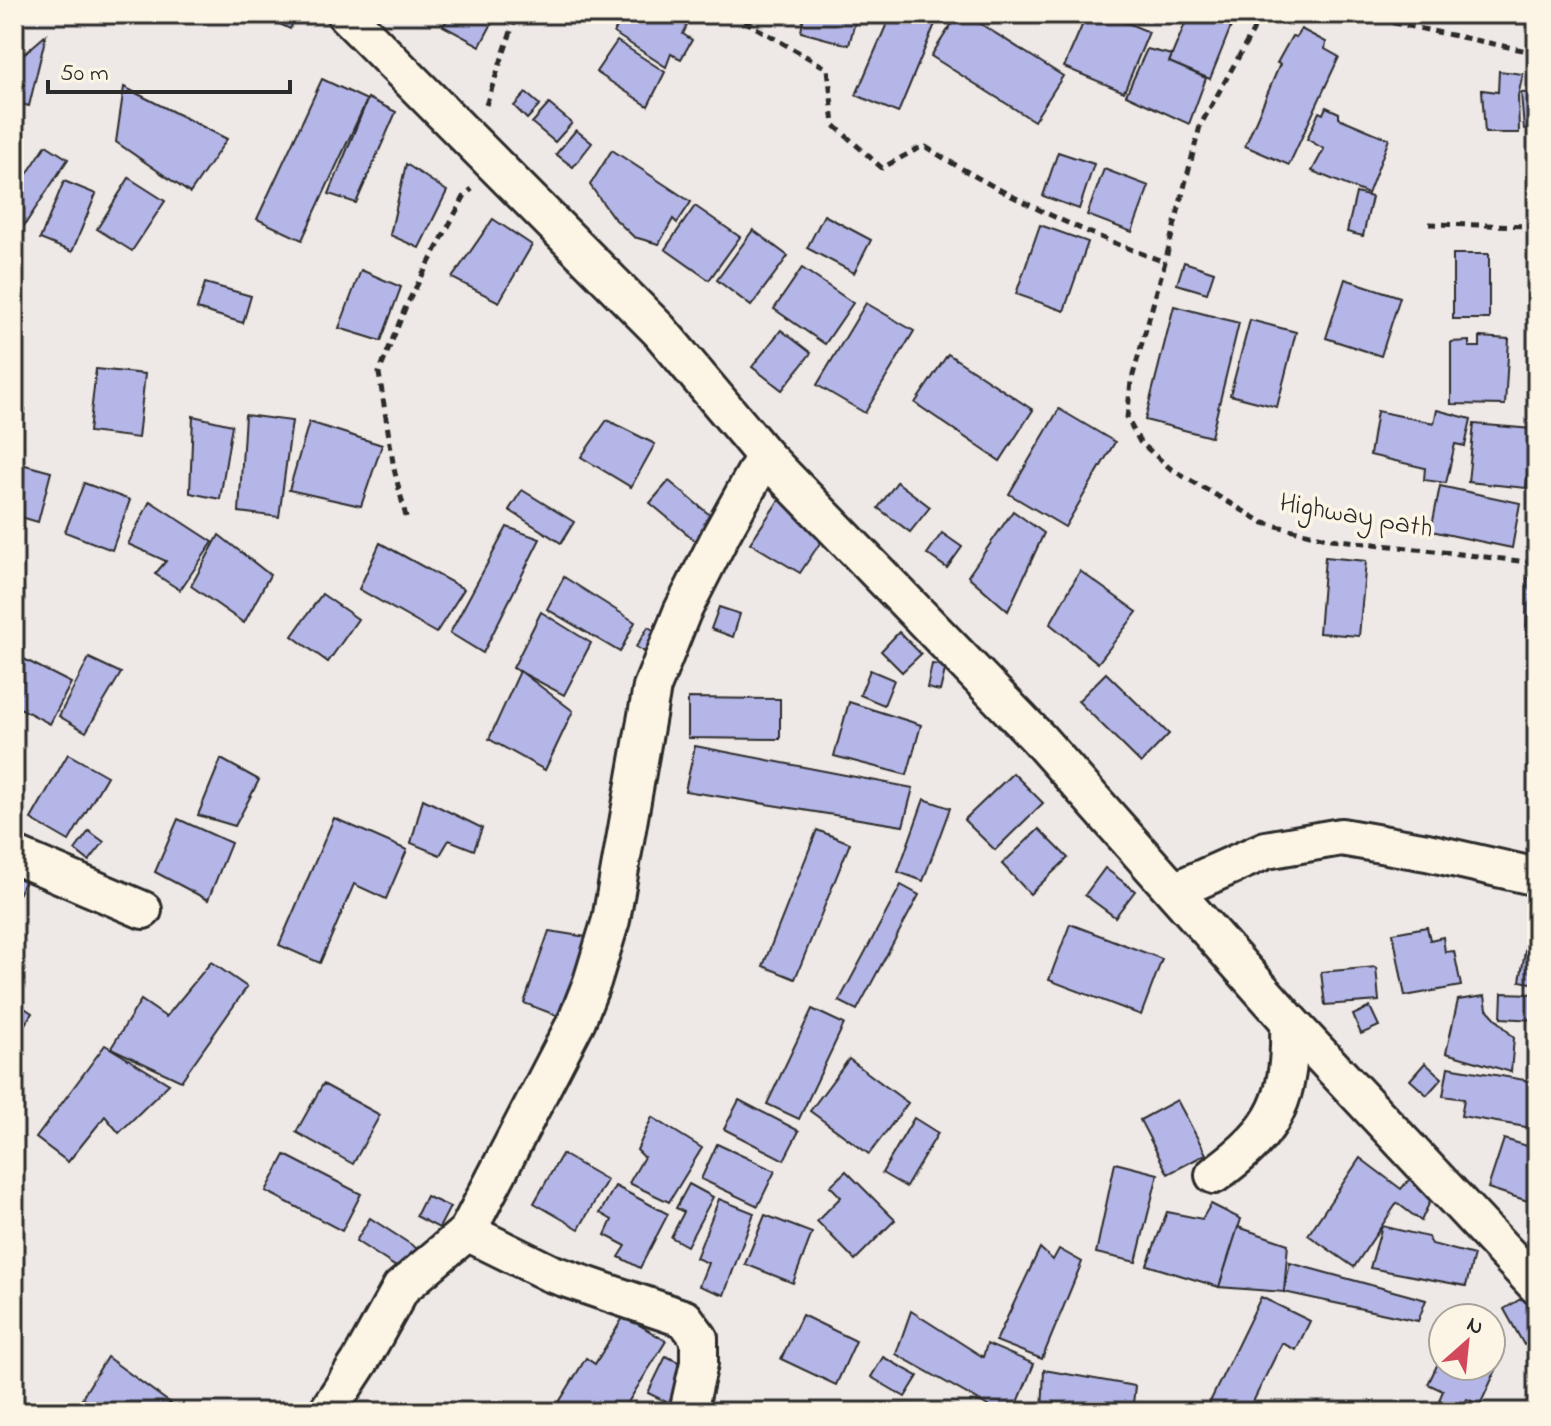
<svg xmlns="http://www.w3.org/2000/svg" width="1551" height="1426" viewBox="0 0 1551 1426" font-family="'Indie Flower',sans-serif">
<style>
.building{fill:#b4b6e8;stroke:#2b2b2b;stroke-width:2}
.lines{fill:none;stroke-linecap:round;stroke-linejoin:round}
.minor-casing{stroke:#2b2b2b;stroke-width:42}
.path{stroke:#2b2b2b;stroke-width:5;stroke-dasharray:8 6;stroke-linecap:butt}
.minor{stroke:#fcf5e5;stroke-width:36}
.labels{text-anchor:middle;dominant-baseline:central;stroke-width:7;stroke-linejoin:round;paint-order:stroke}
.street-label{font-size:28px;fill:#2b2b2b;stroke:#fcf5e5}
</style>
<rect width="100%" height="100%" fill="#eee8e6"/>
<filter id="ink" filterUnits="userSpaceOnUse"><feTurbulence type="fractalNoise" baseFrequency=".0125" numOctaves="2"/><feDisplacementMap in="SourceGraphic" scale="16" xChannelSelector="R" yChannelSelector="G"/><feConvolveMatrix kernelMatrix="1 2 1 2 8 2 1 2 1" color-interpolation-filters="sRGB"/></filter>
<g filter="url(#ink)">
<g class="building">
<polygon points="259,14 297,14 290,29"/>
<polygon points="440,14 497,14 480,46 443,26 448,19"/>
<polygon points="623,14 681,14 690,19 683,34 692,40 681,59 671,54 666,67 614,33"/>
<polygon points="804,14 857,14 849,45 801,32"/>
<polygon points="891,14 912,14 935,24 898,113 856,95"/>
<polygon points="958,14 965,14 1063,76 1034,121 931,56"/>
<polygon points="1087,14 1106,14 1149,32 1124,92 1064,67"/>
<polygon points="1189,14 1236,14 1210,79 1169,62"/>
<polygon points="1301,29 1326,42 1325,49 1339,57 1289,165 1245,146 1280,64 1277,63 1292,36 1296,37"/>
<polygon points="46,35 29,106 14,102 14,59 24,54"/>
<polygon points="617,41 665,72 648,106 596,72"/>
<polygon points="1147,49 1172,55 1169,62 1206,78 1189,124 1126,95"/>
<polygon points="1499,71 1523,74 1518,96 1519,133 1485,133 1482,90 1498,92"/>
<polygon points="322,79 367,100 302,240 257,219"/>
<polygon points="124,87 227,139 190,193 116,142"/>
<polygon points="1537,92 1537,128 1524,129 1521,93"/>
<polygon points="526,93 540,105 527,119 514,106"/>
<polygon points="368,98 396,112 356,203 329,194"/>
<polygon points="14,99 22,100 14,144"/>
<polygon points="549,104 572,123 555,142 532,123"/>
<polygon points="1326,107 1339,113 1339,118 1389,139 1368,194 1312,171 1324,149 1307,139 1319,112 1323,114"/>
<polygon points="576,130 592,143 573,167 556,154"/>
<polygon points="46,145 68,159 18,235 14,233 14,194"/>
<polygon points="612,150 691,202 677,223 673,219 659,244 634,237 613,217 590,185"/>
<polygon points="1058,152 1094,164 1079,209 1043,196"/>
<polygon points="406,164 447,191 419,248 390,235"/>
<polygon points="1104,169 1149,186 1132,232 1087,215"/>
<polygon points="129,178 165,201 132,251 97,229"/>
<polygon points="64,181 96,194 72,252 40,239"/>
<polygon points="1356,193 1372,197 1363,236 1347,232"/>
<polygon points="695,206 740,237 709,280 665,249"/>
<polygon points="824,215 871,240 854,273 807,248"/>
<polygon points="493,219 532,245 499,302 452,278"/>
<polygon points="1040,225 1088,242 1064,311 1016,294"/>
<polygon points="753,230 788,256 751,306 717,280"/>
<rect x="1453" y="254" width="36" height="65"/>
<polygon points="1184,262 1214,272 1207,293 1177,284"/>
<polygon points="802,268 853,303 825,344 774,309"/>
<polygon points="1528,269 1537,269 1537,331 1530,331"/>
<polygon points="361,270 401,287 381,341 339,328"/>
<polygon points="1345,279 1400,297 1381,356 1326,338"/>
<polygon points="205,283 251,296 243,323 197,309"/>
<polygon points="866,303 914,331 865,413 817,385"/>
<polygon points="1174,306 1239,323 1211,437 1145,420"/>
<polygon points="1250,320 1296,332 1277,407 1230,395"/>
<polygon points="781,330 811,353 782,390 752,367"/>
<polygon points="14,333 22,333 23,376 14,376"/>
<polygon points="1480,337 1509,339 1505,405 1451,404 1451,342 1469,341 1469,347 1480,347"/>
<polygon points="948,354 1033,410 1000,461 915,403"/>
<polygon points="96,369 145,374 138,438 89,432"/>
<polygon points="14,408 25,409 21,435 14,433"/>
<polygon points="1059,409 1115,442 1065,527 1009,494"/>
<polygon points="1437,410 1471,419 1465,446 1455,444 1446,483 1424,480 1425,468 1370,455 1377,411 1434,423"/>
<polygon points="245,415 292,421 279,517 239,512"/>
<polygon points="193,416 232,425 220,499 190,493"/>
<polygon points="607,420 655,444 631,487 581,457"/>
<polygon points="309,422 382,445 361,506 289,490"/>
<polygon points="1474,424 1532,429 1526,488 1468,482"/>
<polygon points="14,462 51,472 38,522 14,515"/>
<polygon points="669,481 722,525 703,547 650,503"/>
<polygon points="897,482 930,507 910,532 878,508"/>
<polygon points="84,483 130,500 112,550 65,532"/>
<polygon points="1440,486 1520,503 1512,548 1431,531"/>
<polygon points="522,490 574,522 561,543 509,510"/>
<polygon points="781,497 824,537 800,573 750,543"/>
<polygon points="150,501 213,542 180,590 155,574 166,561 128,544"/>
<polygon points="1013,511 1044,533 1008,611 968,576"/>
<polygon points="507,527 540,539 483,653 450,633"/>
<polygon points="942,533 962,547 947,568 927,554"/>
<polygon points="219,535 270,575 244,623 191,586"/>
<polygon points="380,543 464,589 436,633 359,589"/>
<polygon points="1325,557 1366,561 1359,636 1319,633"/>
<polygon points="1080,571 1137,612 1098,663 1050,624"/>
<polygon points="564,577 635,622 620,652 547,609"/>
<polygon points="1527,578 1537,579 1537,636 1526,636"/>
<polygon points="322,594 358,619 328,662 292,636"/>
<polygon points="719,607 740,614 733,637 711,629"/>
<polygon points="541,612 591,643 564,695 513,668"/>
<polygon points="648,627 673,641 661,661 636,647"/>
<polygon points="899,632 921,654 902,672 881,651"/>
<polygon points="14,654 71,683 50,724 14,705"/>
<polygon points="89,658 121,673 86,732 59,716"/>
<polygon points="932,664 946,666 940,691 927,688"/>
<polygon points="870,670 894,680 884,705 860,695"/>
<polygon points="520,671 573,711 545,770 489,739"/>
<polygon points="1106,673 1169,734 1141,763 1078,701"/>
<polygon points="688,698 780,699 780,739 688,738"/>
<polygon points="849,702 921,725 907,775 834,756"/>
<polygon points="695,746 913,788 903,826 685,791"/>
<polygon points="68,754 107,776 69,841 31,819"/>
<polygon points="221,759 259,780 235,826 198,815"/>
<polygon points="1013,773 1043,803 995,850 964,820"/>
<polygon points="423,799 482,828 474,850 449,840 440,855 411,843"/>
<polygon points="924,799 950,808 923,881 898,872"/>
<polygon points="334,818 407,850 386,899 354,884 320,963 279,945"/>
<polygon points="178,819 231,843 208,900 155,872"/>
<polygon points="1039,829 1068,858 1030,894 1002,864"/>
<polygon points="817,830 850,843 795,979 763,966"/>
<polygon points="89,831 104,842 89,861 75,850"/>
<polygon points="1105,868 1135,891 1115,917 1085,895"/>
<polygon points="14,869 27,876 18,895 14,893"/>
<polygon points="901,885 919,895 857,1010 839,1001"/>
<polygon points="1070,924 1162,959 1141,1015 1049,980"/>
<polygon points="1427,927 1430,940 1443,937 1445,952 1454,951 1461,986 1405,996 1393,933"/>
<polygon points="549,931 599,939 566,1019 524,1003"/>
<polygon points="1527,939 1537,940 1537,984 1520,981"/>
<polygon points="211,962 247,987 181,1081 111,1048 141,1000 166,1017"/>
<polygon points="1376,967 1379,1001 1325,1005 1321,972"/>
<polygon points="1502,993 1537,994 1537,1020 1501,1018"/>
<polygon points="1485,996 1487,1009 1514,1038 1511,1072 1446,1053 1458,1000"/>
<polygon points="14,1001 32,1013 14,1041"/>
<polygon points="1370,1007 1379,1026 1361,1034 1353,1015"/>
<polygon points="812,1009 844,1024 799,1119 767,1104"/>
<polygon points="105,1045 169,1084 119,1133 105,1116 68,1162 36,1138"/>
<polygon points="849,1059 908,1103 869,1154 810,1111"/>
<polygon points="1425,1063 1442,1078 1427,1095 1410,1080"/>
<polygon points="1448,1067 1537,1082 1532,1128 1461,1116 1464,1099 1443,1096"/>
<polygon points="323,1084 380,1115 353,1164 296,1132"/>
<polygon points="739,1100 799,1131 784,1160 724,1129"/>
<polygon points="1177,1100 1206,1154 1168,1174 1140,1120"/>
<polygon points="652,1117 702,1148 669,1202 629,1183 644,1157 637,1150"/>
<polygon points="914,1118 938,1133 906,1187 882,1173"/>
<polygon points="1504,1139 1537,1149 1537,1204 1488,1188"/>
<polygon points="717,1144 775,1171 758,1206 701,1179"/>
<polygon points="562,1154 607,1180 579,1229 534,1203"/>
<polygon points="285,1155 361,1194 342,1231 266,1191"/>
<polygon points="1360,1158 1401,1189 1413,1175 1434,1193 1421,1221 1397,1203 1354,1267 1308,1235"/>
<polygon points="1115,1163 1158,1174 1136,1262 1096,1253"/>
<polygon points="846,1171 895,1220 855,1260 817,1221 841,1197 830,1186"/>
<polygon points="689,1184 713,1197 687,1246 671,1237 684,1212 676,1208"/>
<polygon points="615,1186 668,1214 640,1268 619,1257 626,1246 605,1235 612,1220 600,1213"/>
<polygon points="426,1196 450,1207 439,1228 416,1216"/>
<polygon points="719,1199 754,1213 724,1295 699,1286 708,1263 696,1258"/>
<polygon points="1211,1204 1241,1219 1219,1287 1147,1265 1167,1212 1202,1219"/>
<polygon points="765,1215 812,1233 793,1283 745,1264"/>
<polygon points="370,1218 421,1251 407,1274 356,1241"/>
<polygon points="1382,1226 1428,1237 1432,1244 1474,1255 1466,1286 1370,1268"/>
<polygon points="1238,1227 1288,1244 1284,1292 1219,1287"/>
<polygon points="1040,1248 1053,1260 1059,1249 1082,1262 1042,1359 996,1341"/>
<polygon points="1290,1263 1426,1300 1418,1321 1284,1292"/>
<polygon points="1261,1297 1310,1321 1296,1350 1282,1343 1248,1412 1205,1412"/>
<polygon points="1524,1297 1537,1319 1537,1338 1524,1345 1504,1309"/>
<polygon points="911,1311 983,1357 987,1344 1034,1364 1014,1412 999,1412 896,1354"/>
<polygon points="802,1315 856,1341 836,1385 781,1359"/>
<polygon points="624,1316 666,1341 622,1412 571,1412 558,1404 586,1358 595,1364"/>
<polygon points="1491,1352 1502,1357 1480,1405 1467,1399 1461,1411 1439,1400 1443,1391 1428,1384 1443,1353 1443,1366 1491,1366"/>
<polygon points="666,1356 709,1377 687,1412 648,1393"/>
<polygon points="107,1357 170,1403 163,1412 104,1412 82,1398"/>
<polygon points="883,1357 918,1376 905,1397 871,1377"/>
<polygon points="1044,1370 1135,1386 1132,1412 1042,1412"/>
<polygon points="866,1404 953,1406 954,1412 866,1412"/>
</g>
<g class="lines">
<defs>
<g id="minor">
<polyline points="345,14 659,330 765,456 1038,738 1289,1021 1537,1286"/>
<polyline points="14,855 143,910"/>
<polyline points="1174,891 1266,850 1341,837 1427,852 1537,877"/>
<path d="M1214 1175C1278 1129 1291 1098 1289 1021"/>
<polyline points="467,1232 550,1273 685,1319 699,1338 699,1363 688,1412"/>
<polyline points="327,1412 361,1360 401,1288 467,1232 577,1020 592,982 611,920 652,687 682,612 722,533 765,456"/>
</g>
</defs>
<use href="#minor" class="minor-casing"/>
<g class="path">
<path d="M732 14 828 69 834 125 882 168 917 149 926 147C1002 195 1081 232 1165 262"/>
<polyline points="1257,14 1253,31 1200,126 1165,262 1131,382 1127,418 1140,442 1171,469 1264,523 1331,539 1537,563"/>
<polyline points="1351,14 1537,53"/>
<polyline points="486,105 517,14"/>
<polyline points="1429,224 1537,226"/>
<polyline points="406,517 394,469 379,373 406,306 465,195 472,189"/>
</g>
<use href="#minor" class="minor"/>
</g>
</g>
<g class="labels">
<g class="street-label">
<text transform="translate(1356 517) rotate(10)">Highway path</text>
</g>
</g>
<rect width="1551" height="1426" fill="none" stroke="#fcf5e5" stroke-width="48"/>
<rect x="24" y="24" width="1503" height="1378" fill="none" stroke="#2b2b2b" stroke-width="3" filter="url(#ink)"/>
<g transform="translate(1467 1342) rotate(27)"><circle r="38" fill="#fcf5e5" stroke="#a8a49b" stroke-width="2"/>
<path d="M0-6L14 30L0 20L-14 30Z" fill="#d1495b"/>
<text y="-12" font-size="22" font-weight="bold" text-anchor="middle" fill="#2b2b2b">N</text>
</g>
<path d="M48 80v12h242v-12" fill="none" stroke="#2b2b2b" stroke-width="4"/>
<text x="60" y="80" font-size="24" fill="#2b2b2b" stroke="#fcf5e5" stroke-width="6" paint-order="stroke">50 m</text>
</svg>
